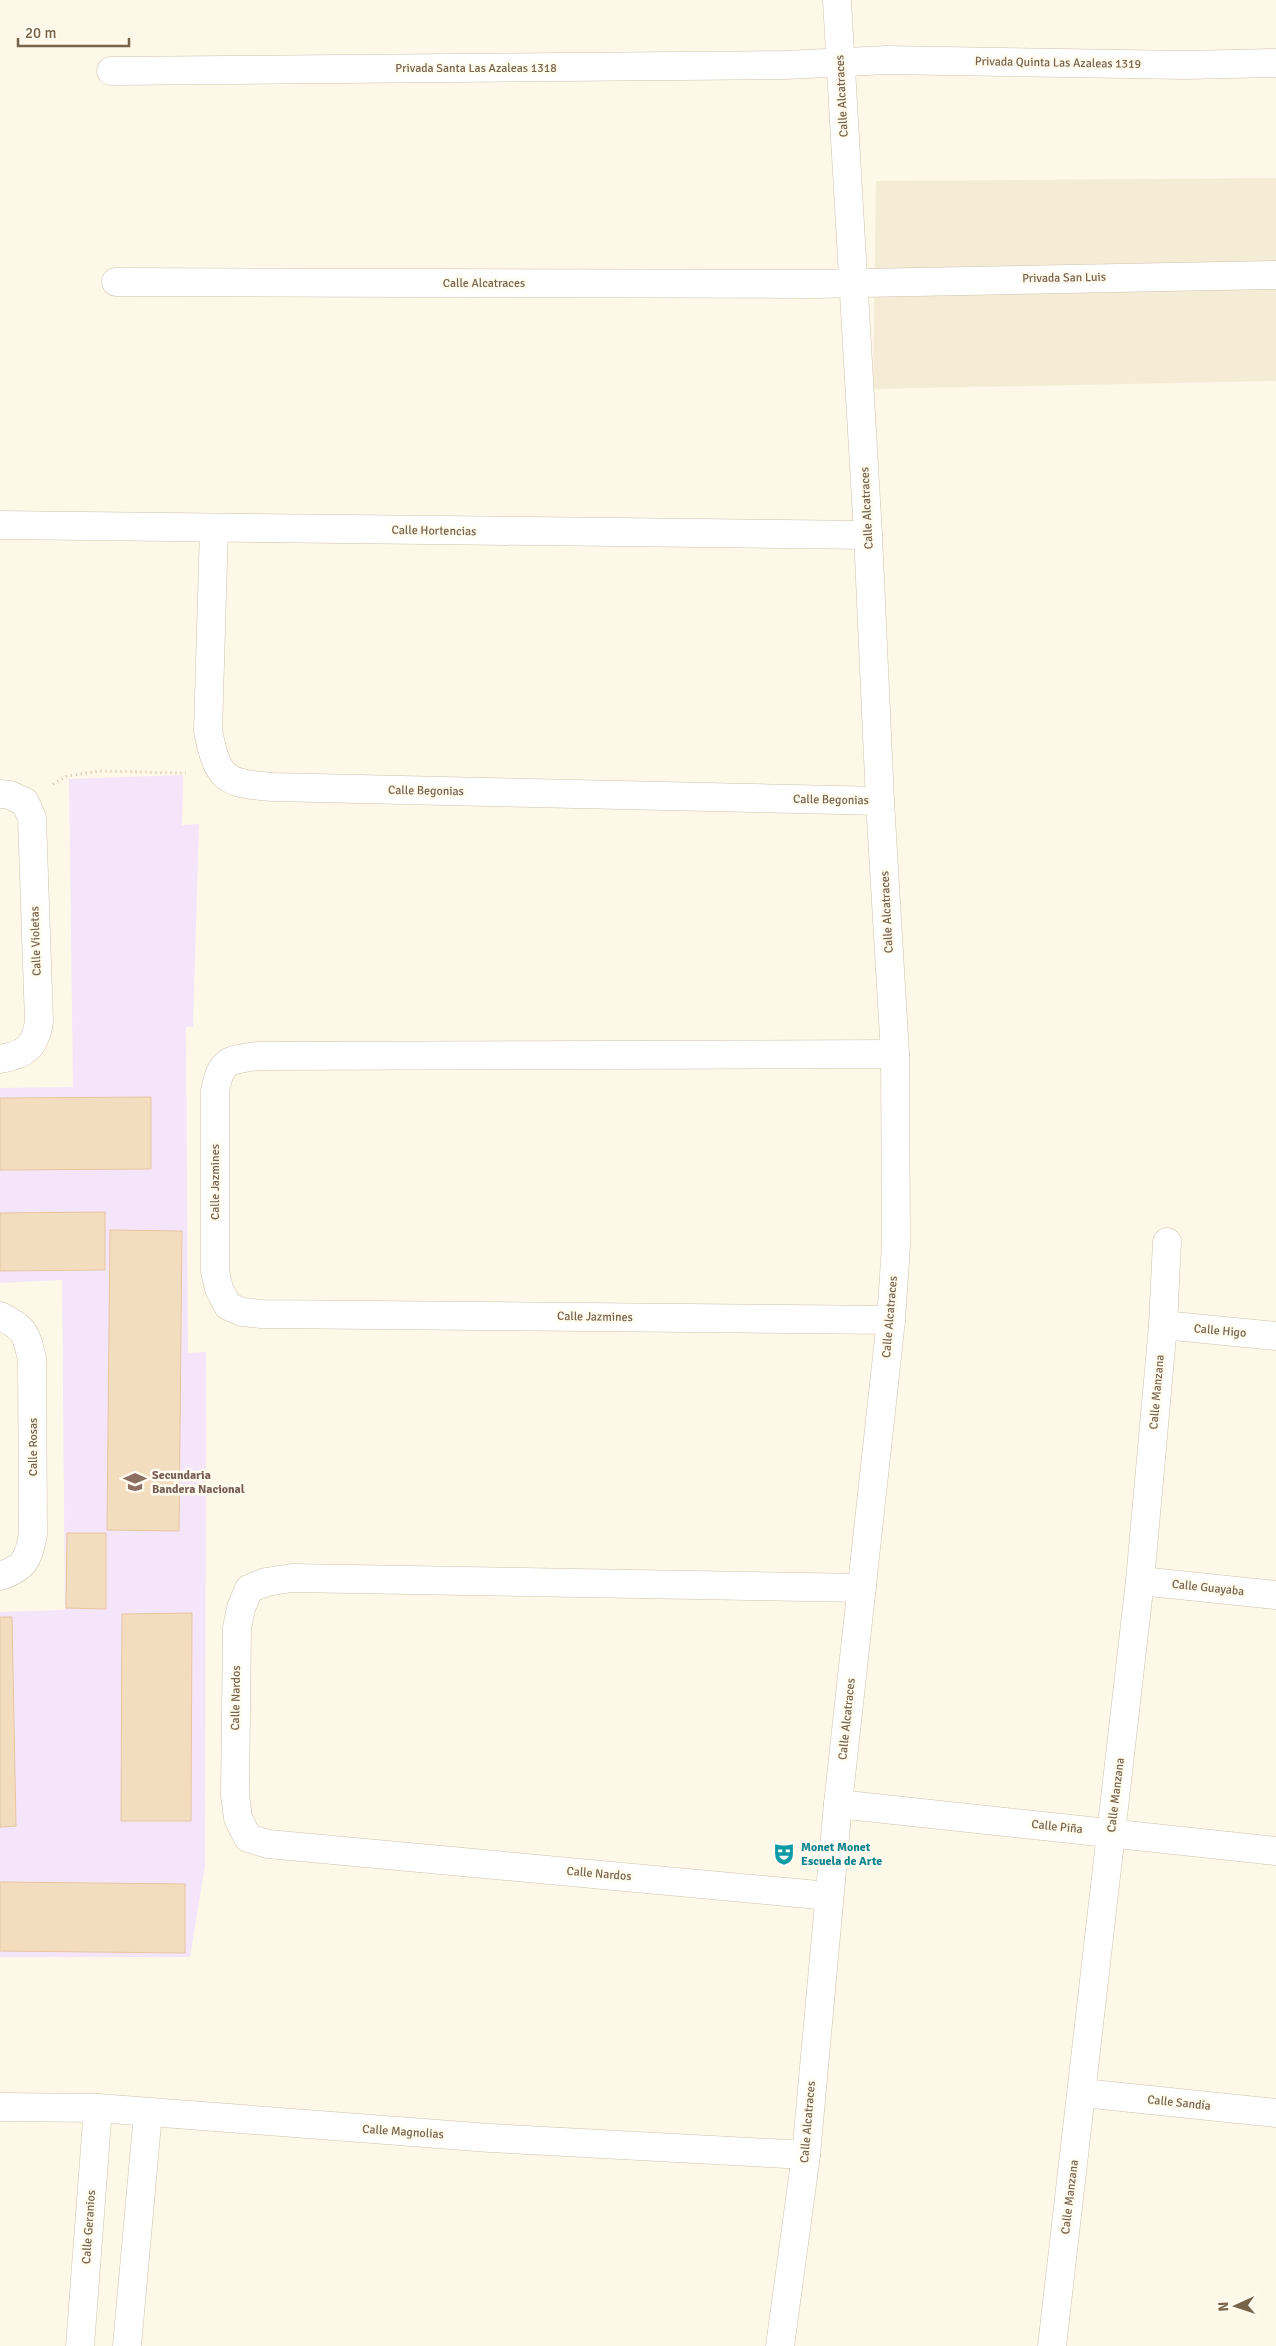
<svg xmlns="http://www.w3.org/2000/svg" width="1276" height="2346" viewBox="0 0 1276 2346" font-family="Signika,sans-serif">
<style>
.residential{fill:#f5ecd6}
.education{fill:#f5e5fa}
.building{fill:#f3ddbf;stroke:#e6c69f}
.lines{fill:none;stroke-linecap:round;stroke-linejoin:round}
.minor-casing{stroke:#cfc2ad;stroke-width:29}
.path{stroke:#d9c0a2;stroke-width:3;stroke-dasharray:1 4;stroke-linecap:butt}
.minor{stroke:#fff;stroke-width:28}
.labels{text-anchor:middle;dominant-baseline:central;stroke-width:5;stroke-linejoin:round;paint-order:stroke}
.street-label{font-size:12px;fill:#78634b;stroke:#fffbef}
.education-label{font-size:12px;font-weight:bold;fill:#785e54;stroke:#fffbef;text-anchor:start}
.culture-label{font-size:12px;font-weight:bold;fill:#0d838f;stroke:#fffbef;text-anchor:start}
</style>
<rect width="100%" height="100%" fill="#fdf8e8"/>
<polygon class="residential" points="1276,178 1276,381 873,389 876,181"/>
<polygon class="education" points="183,775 182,825 199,824 193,1027 186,1027 188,1353 206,1352 205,1865 190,1957 0,1957 0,1612 65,1610 62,1280 0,1283 0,1088 73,1087 69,779"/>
<g class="building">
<polygon points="151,1097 151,1169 0,1170 0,1098"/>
<polygon points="105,1212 105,1270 0,1271 0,1213"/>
<polygon points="110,1230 182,1231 179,1531 107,1530"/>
<polygon points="67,1533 106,1533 106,1609 66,1608"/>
<polygon points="192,1613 191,1821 121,1821 122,1614"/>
<polygon points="0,1617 12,1617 16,1826 0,1827"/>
<polygon points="0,1882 185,1884 185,1953 0,1951"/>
</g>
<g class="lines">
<defs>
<g id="minor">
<polyline points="111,71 786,65 887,60 1186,65 1276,63"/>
<polyline points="116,282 811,284 1276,275"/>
<polyline points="0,525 868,535"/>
<path d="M214 528 208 731C218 780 224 783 273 787L880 801"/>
<path d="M0 794 10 795 25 802 32 818 39 1022C35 1047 25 1055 0 1059"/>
<path d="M0 1316C25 1328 26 1333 32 1359L33 1534C29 1558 25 1568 0 1576"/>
<path d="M891 1320 262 1314 242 1312 228 1306 219 1289 215 1271V1091C221 1061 227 1060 256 1056L895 1054"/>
<polyline points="1163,1325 1276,1336"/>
<polyline points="1140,1581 1276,1595"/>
<polyline points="838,1804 1276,1851"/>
<polyline points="829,1896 268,1844 248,1838 238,1818 235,1795 237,1628 241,1608 249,1589 266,1582 292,1578 862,1588"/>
<polyline points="1083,2093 1276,2113"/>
<polyline points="0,2107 98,2108 490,2138 806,2155"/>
<polyline points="80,2346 98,2108"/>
<polyline points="127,2346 148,2113"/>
<polyline points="780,2346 806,2155 838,1804 891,1320 896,1246 895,1054 880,801 868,535 837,0"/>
<polyline points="1052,2346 1140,1581 1163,1325 1167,1242"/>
</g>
</defs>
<use href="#minor" class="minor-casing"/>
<polyline class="path" points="53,784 67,776 100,771 186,773"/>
<use href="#minor" class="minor"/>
</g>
<defs>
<symbol id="school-bare" viewBox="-9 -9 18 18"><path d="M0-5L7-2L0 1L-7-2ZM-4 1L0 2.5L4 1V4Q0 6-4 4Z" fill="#8d6e63" stroke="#fffbef" stroke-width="2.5" paint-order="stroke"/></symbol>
<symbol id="theatre-bare" viewBox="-9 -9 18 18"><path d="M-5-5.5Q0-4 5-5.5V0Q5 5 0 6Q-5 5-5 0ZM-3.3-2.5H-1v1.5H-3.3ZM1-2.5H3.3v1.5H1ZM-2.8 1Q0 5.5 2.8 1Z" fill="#0f9aa8" stroke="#fffbef" stroke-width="2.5" paint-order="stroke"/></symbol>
</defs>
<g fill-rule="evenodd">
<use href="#school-bare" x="119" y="1466" width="32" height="32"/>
<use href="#theatre-bare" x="768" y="1838" width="32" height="32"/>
</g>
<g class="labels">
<g class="street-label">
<text transform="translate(1058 63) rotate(1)">Privada Quinta Las Azaleas 1319</text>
<text x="476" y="68">Privada Santa Las Azaleas 1318</text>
<text transform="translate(842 96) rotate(-93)">Calle Alcatraces</text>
<text transform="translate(1064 278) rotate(-1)">Privada San Luis</text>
<text x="484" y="283">Calle Alcatraces</text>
<text transform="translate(867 508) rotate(-93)">Calle Alcatraces</text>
<text transform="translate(434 531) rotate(1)">Calle Hortencias</text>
<text transform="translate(426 791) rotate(1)">Calle Begonias</text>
<text transform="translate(831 800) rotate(1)">Calle Begonias</text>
<text transform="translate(887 912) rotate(-93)">Calle Alcatraces</text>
<text transform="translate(36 941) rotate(-92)">Calle Violetas</text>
<text transform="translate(215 1182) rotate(-90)">Calle Jazmines</text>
<text transform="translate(595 1317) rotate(1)">Calle Jazmines</text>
<text transform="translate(890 1317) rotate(-85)">Calle Alcatraces</text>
<text transform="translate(1220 1331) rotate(5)">Calle Higo</text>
<text transform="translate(1157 1392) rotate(-85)">Calle Manzana</text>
<text transform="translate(33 1447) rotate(-90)">Calle Rosas</text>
<text transform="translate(1208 1588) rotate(6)">Calle Guayaba</text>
<text transform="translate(236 1698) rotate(-89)">Calle Nardos</text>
<text transform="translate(847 1719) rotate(-84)">Calle Alcatraces</text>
<text transform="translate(1116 1795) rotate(-83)">Calle Manzana</text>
<text transform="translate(1057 1827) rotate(6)">Calle Piña</text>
<text transform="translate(599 1874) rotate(5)">Calle Nardos</text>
<text transform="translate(1179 2103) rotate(6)">Calle Sandía</text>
<text transform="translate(808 2122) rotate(-85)">Calle Alcatraces</text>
<text transform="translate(403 2132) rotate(4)">Calle Magnolias</text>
<text transform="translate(1070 2197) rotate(-83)">Calle Manzana</text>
<text transform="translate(89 2227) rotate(-86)">Calle Geranios</text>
</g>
<g class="education-label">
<text x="152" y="1475">Secundaria<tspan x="152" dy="14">Bandera Nacional</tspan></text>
</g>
<g class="culture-label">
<text x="801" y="1847">Monet Monet<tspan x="801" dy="14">Escuela de Arte</tspan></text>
</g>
</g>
<g transform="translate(1236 2306) rotate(267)" stroke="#fffbef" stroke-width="4" paint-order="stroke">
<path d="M0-4L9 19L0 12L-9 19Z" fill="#78634b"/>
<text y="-8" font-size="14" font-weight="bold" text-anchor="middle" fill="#78634b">N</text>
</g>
<path d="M18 38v8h111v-8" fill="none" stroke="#78634b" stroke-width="2.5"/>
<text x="25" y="38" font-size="15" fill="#78634b" stroke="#fffbef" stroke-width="4" paint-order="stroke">20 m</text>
</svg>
